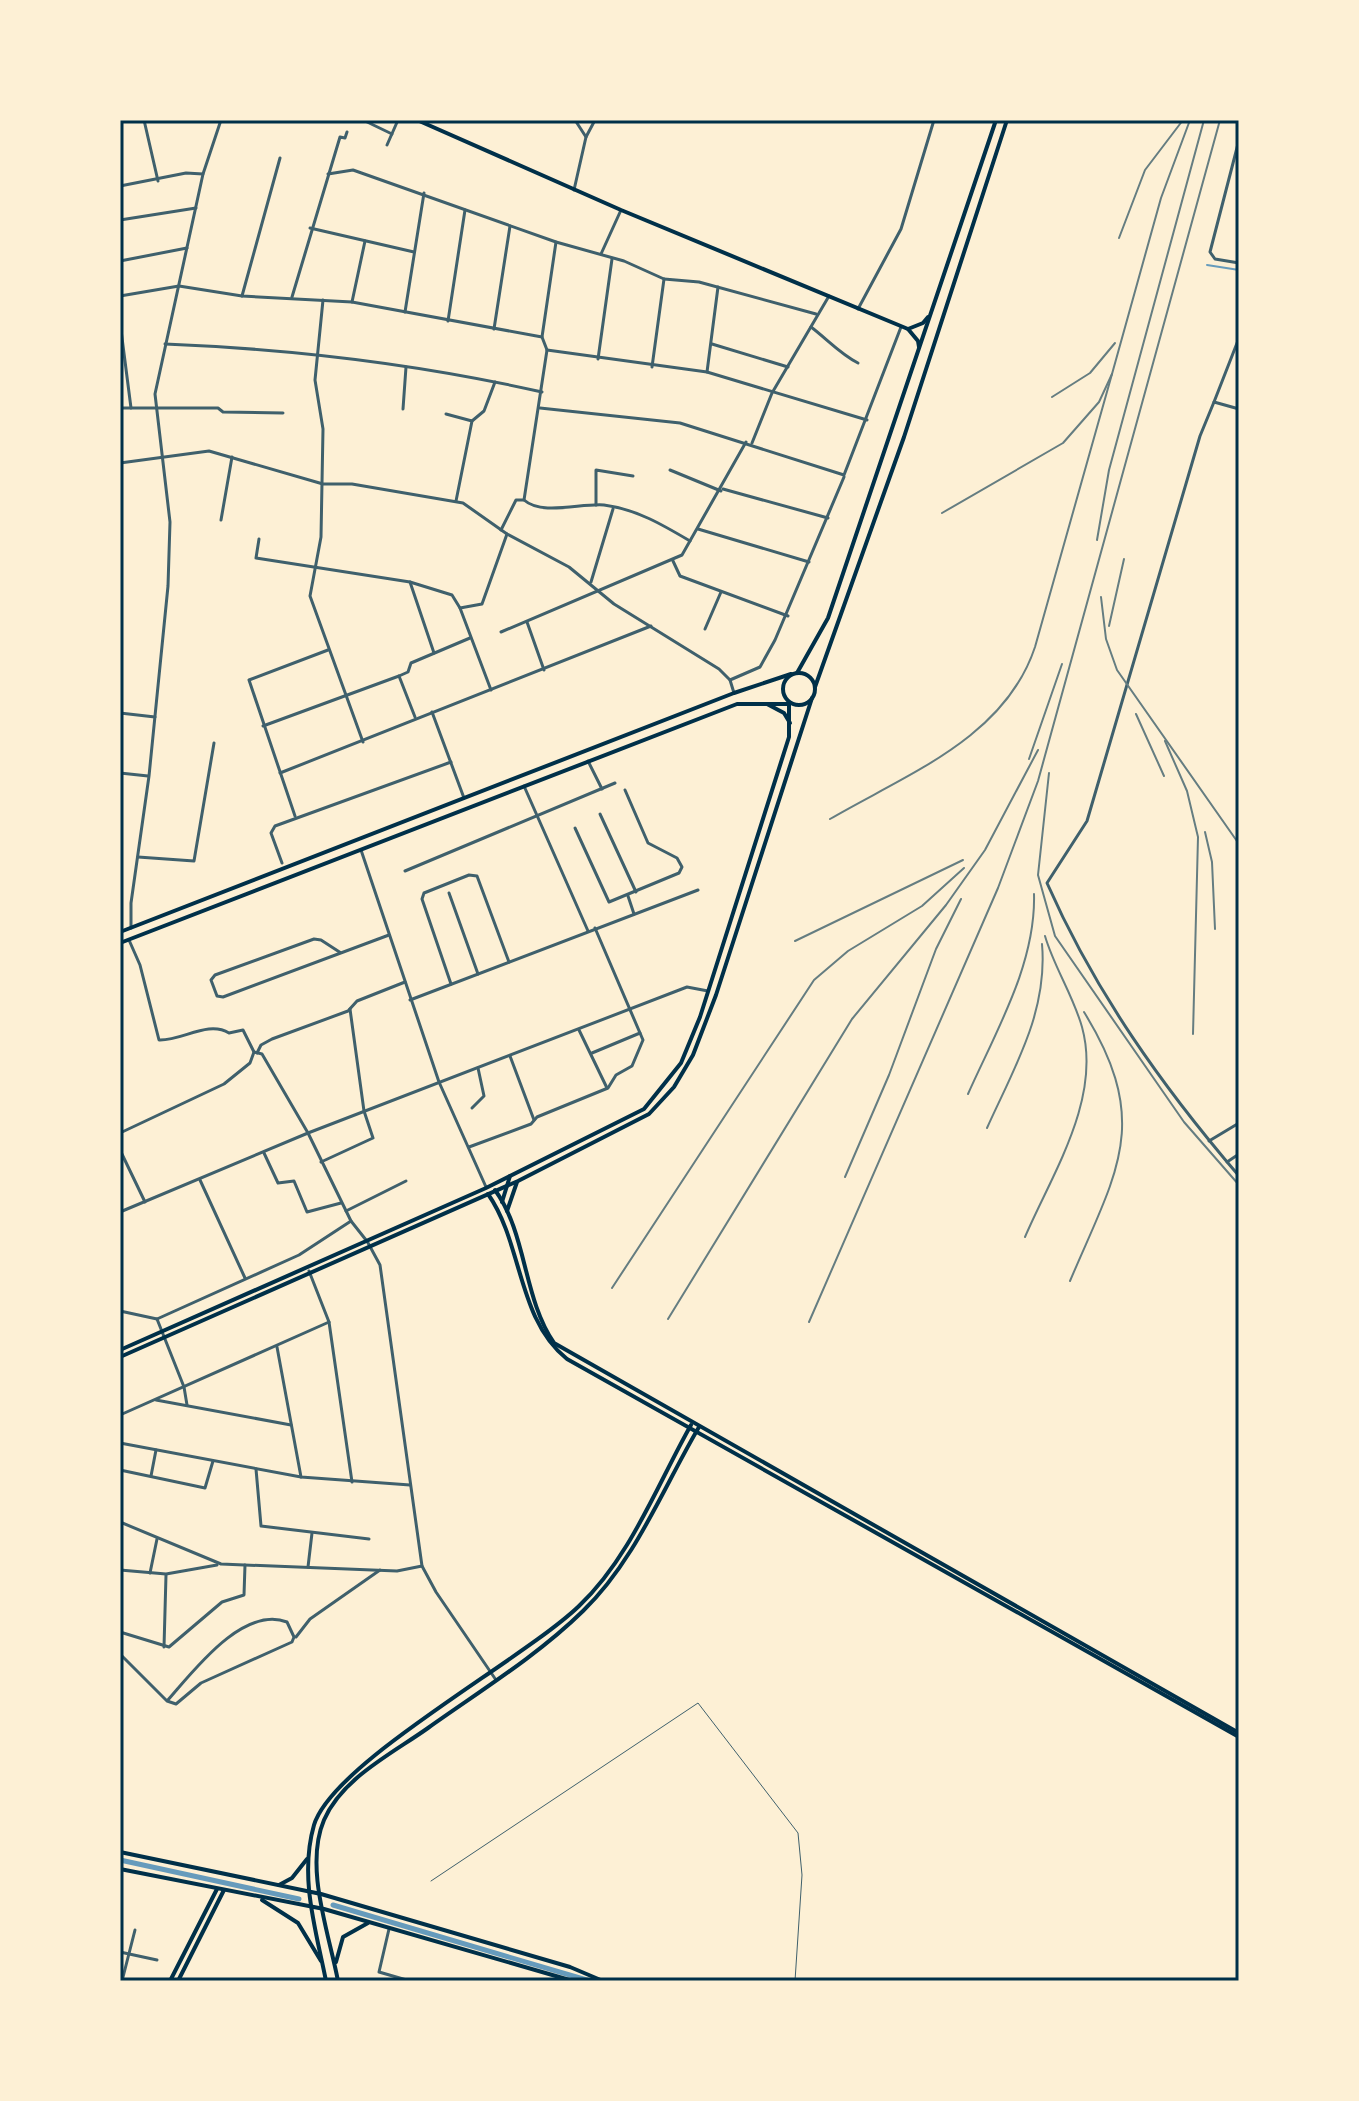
<svg xmlns="http://www.w3.org/2000/svg" width="1359" height="2101" viewBox="0 0 1359 2101" font-family="Ubuntu,sans-serif">
<style>
.lines{fill:none;stroke-linecap:round;stroke-linejoin:round}
.stream{stroke:#669bbc;stroke-width:2}
.canal{stroke:#669bbc;stroke-width:5}
.service{stroke:#3f606c;stroke-width:1}
.minor{stroke:#3f606c;stroke-width:3}
.tertiary{stroke:#3f606c;stroke-width:3}
.secondary{stroke:#003049;stroke-width:4}
.primary{stroke:#003049;stroke-width:4}
.trunk{stroke:#003049;stroke-width:4}
.rail{stroke:#657d81;stroke-width:2}
.neatline{fill:none;stroke:#003049;stroke-width:3}
</style>
<rect width="100%" height="100%" fill="#fdf0d5"/>
<g class="lines">
<polyline class="stream" points="1207,265 1239,270"/>
<g class="canal">
<polyline points="120,1860 299,1899"/>
<polyline points="333,1905 590,1981"/>
</g>
<polyline class="service" points="431,1881 698,1703 798,1833 802,1875 795,1981"/>
<g class="minor">
<polyline points="144,120 158,181"/>
<polyline points="363,120 392,134"/>
<polyline points="575,120 586,137"/>
<polyline points="1239,140 1210,252 1215,259 1239,263"/>
<polyline points="387,145 398,120"/>
<polyline points="328,174 353,170 556,242 624,261 664,279 699,282 816,314"/>
<polyline points="120,186 186,173 203,174"/>
<polyline points="574,190 586,137 595,120"/>
<polyline points="120,220 196,208"/>
<polyline points="310,228 414,252"/>
<polyline points="601,254 621,210"/>
<polyline points="120,261 187,248"/>
<polyline points="120,296 179,286 242,296 352,302 542,337"/>
<polyline points="242,296 280,158"/>
<polyline points="292,297 340,137 345,138 347,132"/>
<polyline points="323,300 315,380 323,429 321,537 310,596 363,742"/>
<polyline points="352,302 365,241"/>
<polyline points="858,309 901,229 934,120"/>
<polyline points="405,312 424,193"/>
<polyline points="448,321 465,210"/>
<path d="M811 327C827 339 840 354 858 363"/>
<polyline points="494,329 510,226"/>
<polyline points="121,330 131,408"/>
<path d="M165 344C291 349 418 364 542 392"/>
<polyline points="712,344 788,367"/>
<polyline points="547,350 707,372 867,420"/>
<polyline points="598,359 612,259"/>
<polyline points="652,367 664,279"/>
<polyline points="707,372 718,287"/>
<polyline points="1214,402 1239,338"/>
<polyline points="120,408 218,408 223,412 283,413"/>
<polyline points="540,408 680,423 844,475 901,327"/>
<polyline points="403,409 406,367"/>
<polyline points="446,414 472,421"/>
<polyline points="752,443 772,393 829,296"/>
<polyline points="120,463 209,451 323,484 352,484 463,503 507,534 569,567 614,604 719,669 730,680 734,693"/>
<polyline points="670,470 721,491"/>
<polyline points="723,489 828,518"/>
<path d="M524 500C542 516 581 503 604 505 636 509 663 525 690 541"/>
<polyline points="456,501 472,421 484,411 495,382"/>
<polyline points="596,505 596,470 633,476"/>
<polyline points="221,520 232,457"/>
<polyline points="698,529 809,562"/>
<polyline points="501,530 516,500 524,500 547,350 542,337 556,242"/>
<polyline points="259,539 256,558 410,582 452,595 460,608"/>
<polyline points="673,561 680,576 788,616"/>
<polyline points="410,582 434,653"/>
<polyline points="591,582 613,509"/>
<polyline points="527,622 544,670"/>
<polyline points="705,629 721,592"/>
<polyline points="501,632 682,555 746,442"/>
<polyline points="399,676 415,717"/>
<polyline points="730,680 760,667 775,640 844,477"/>
<polyline points="491,690 460,608 482,604 507,534"/>
<polyline points="432,712 464,798"/>
<polyline points="120,713 155,717"/>
<polyline points="263,726 399,676 408,672 411,663 470,638"/>
<polyline points="588,761 602,789"/>
<polyline points="120,773 148,776"/>
<polyline points="280,773 651,626"/>
<polyline points="524,786 588,931"/>
<polyline points="600,814 636,892"/>
<polyline points="295,816 249,680 328,650"/>
<polyline points="575,828 609,902 679,873 682,867 677,858 648,843 625,790"/>
<polyline points="138,857 194,861 214,743"/>
<polyline points="282,863 271,833 275,826 451,762"/>
<polyline points="405,871 615,783"/>
<polyline points="449,893 478,974"/>
<polyline points="628,896 634,914"/>
<path d="M129 940 140 965 159 1040C182 1041 208 1020 229 1033L243 1030 254 1052 262 1054 308 1133 351 1221 366 1240"/>
<polyline points="341,953 321,940 314,939 215,975 211,980 217,996 223,997 389,935"/>
<polyline points="451,984 422,899 424,893 469,875 477,876 509,962"/>
<polyline points="410,1000 698,890"/>
<polyline points="579,1030 607,1088"/>
<polyline points="257,1053 261,1045 272,1039 348,1011 357,1001 405,982"/>
<polyline points="592,1053 640,1033"/>
<polyline points="510,1056 534,1120"/>
<polyline points="472,1108 484,1096 478,1068"/>
<polyline points="120,1133 224,1084 250,1063 254,1052"/>
<polyline points="1209,1141 1239,1123"/>
<polyline points="469,1147 531,1124 537,1117 608,1088 616,1075 632,1066 643,1040 595,928"/>
<polyline points="120,1150 145,1202"/>
<polyline points="264,1153 278,1183 294,1181 307,1212 341,1203"/>
<polyline points="321,1162 373,1138 364,1111 350,1009"/>
<polyline points="1227,1162 1239,1154"/>
<polyline points="200,1180 245,1278"/>
<polyline points="346,1211 406,1181"/>
<polyline points="120,1212 308,1133 687,987 708,991"/>
<polyline points="309,1271 329,1322 352,1482"/>
<polyline points="120,1311 157,1319 299,1255 351,1221"/>
<polyline points="157,1319 184,1387 187,1405"/>
<polyline points="277,1347 301,1477"/>
<polyline points="156,1400 291,1425"/>
<polyline points="120,1415 329,1322"/>
<polyline points="120,1443 301,1477 410,1485"/>
<polyline points="256,1469 261,1526 369,1539"/>
<polyline points="120,1470 205,1488 213,1461"/>
<polyline points="151,1476 156,1450"/>
<polyline points="120,1522 221,1564 397,1571 422,1566"/>
<polyline points="308,1567 312,1533"/>
<polyline points="120,1570 166,1574 217,1565"/>
<polyline points="150,1573 157,1539"/>
<polyline points="120,1632 169,1647 222,1602 244,1595 245,1565"/>
<polyline points="296,1637 310,1619 380,1570"/>
<polyline points="164,1647 166,1575"/>
<path d="M120 1654 167 1701 176 1704 201 1683 292 1642 294 1637 287 1622C242 1605 192 1673 167 1701"/>
<polyline points="389,1929 379,1972 410,1981"/>
<polyline points="120,1952 157,1960"/>
<polyline points="122,1981 135,1930"/>
</g>
<g class="tertiary">
<path d="M1239 409 1214 402 1200 436 1087 821 1047 883C1095 992 1162 1086 1239 1176"/>
<polyline points="361,850 439,1082 486,1187"/>
<polyline points="131,928 131,903 149,776 168,586 170,522 155,394 203,174 221,120"/>
<polyline points="367,1241 380,1265 422,1566 436,1592 496,1680"/>
</g>
<g class="secondary">
<polyline points="417,120 621,210 908,329"/>
<polyline points="120,1852 321,1894 570,1967 603,1981"/>
<polyline points="120,1869 324,1909 573,1981"/>
<polyline points="279,1885 292,1878 307,1859"/>
<polyline points="262,1900 298,1923 321,1961"/>
<polyline points="336,1962 343,1937 368,1923"/>
<polyline points="170,1981 217,1889"/>
<polyline points="178,1981 224,1890"/>
<path d="M326 1981C316 1930 299 1877 314 1825 333 1762 523 1660 579 1606 630 1558 657 1485 691 1425"/>
<path d="M338 1981C329 1933 304 1867 324 1820 342 1778 393 1753 428 1728 480 1691 537 1656 583 1611 635 1561 663 1488 699 1427"/>
</g>
<g class="primary">
<path d="M495 1190C527 1234 523 1298 554 1343L1239 1733"/>
<path d="M488 1194C523 1244 517 1319 567 1359L1239 1737"/>
<polyline points="502,1202 510,1176"/>
<polyline points="507,1211 517,1182"/>
<polyline points="120,1350 486,1188 644,1109 681,1063 700,1017 789,737 789,704"/>
<polyline points="120,1357 518,1181 649,1114 674,1087 693,1055 716,995 812,698"/>
</g>
<g class="trunk">
<polyline points="919,347 918,341 908,329 923,323 928,317"/>
<circle cx="799" cy="689" r="16"/>
<polyline points="797,673 828,618 996,120"/>
<polyline points="815,687 904,437 1007,120"/>
<polyline points="767,704 784,713 790,723"/>
<polyline points="120,932 734,693 791,674"/>
<polyline points="120,943 737,704 789,704"/>
</g>
<g class="rail">
<polyline points="1119,238 1145,170 1183,120"/>
<polyline points="1052,397 1090,373 1115,343"/>
<polyline points="942,513 1063,443 1099,402 1112,374 1161,198 1190,120"/>
<polyline points="1097,540 1109,470 1204,120"/>
<polyline points="1101,597 1106,639 1117,670 1239,844"/>
<polyline points="1109,626 1124,559"/>
<polyline points="1136,714 1164,776"/>
<polyline points="1165,741 1187,791 1198,837 1193,1034"/>
<polyline points="1029,759 1062,664"/>
<polyline points="1049,773 1038,875 1055,936 1184,1122 1239,1185"/>
<path d="M830 819C907 774 1005 738 1035 647L1112 374"/>
<polyline points="1205,832 1212,862 1215,929"/>
<polyline points="795,941 963,860"/>
<path d="M968 1094C996 1031 1036 964 1034 894"/>
<path d="M987 1128C1014 1068 1048 1012 1042 944"/>
<polyline points="845,1177 889,1075 936,949 961,899"/>
<path d="M1025 1237C1052 1174 1102 1099 1082 1027 1073 995 1054 967 1045 936"/>
<path d="M1070 1281C1116 1172 1153 1124 1084 1012"/>
<polyline points="612,1288 814,980 848,951 922,906 964,868"/>
<polyline points="668,1319 852,1019 946,905 985,850 1038,750"/>
<polyline points="809,1322 998,888 1038,781 1220,120"/>
</g>
</g>
<rect width="1359" height="2101" fill="none" stroke="#fdf0d5" stroke-width="244"/>
<rect x="122" y="122" width="1115" height="1857" class="neatline"/>
</svg>
